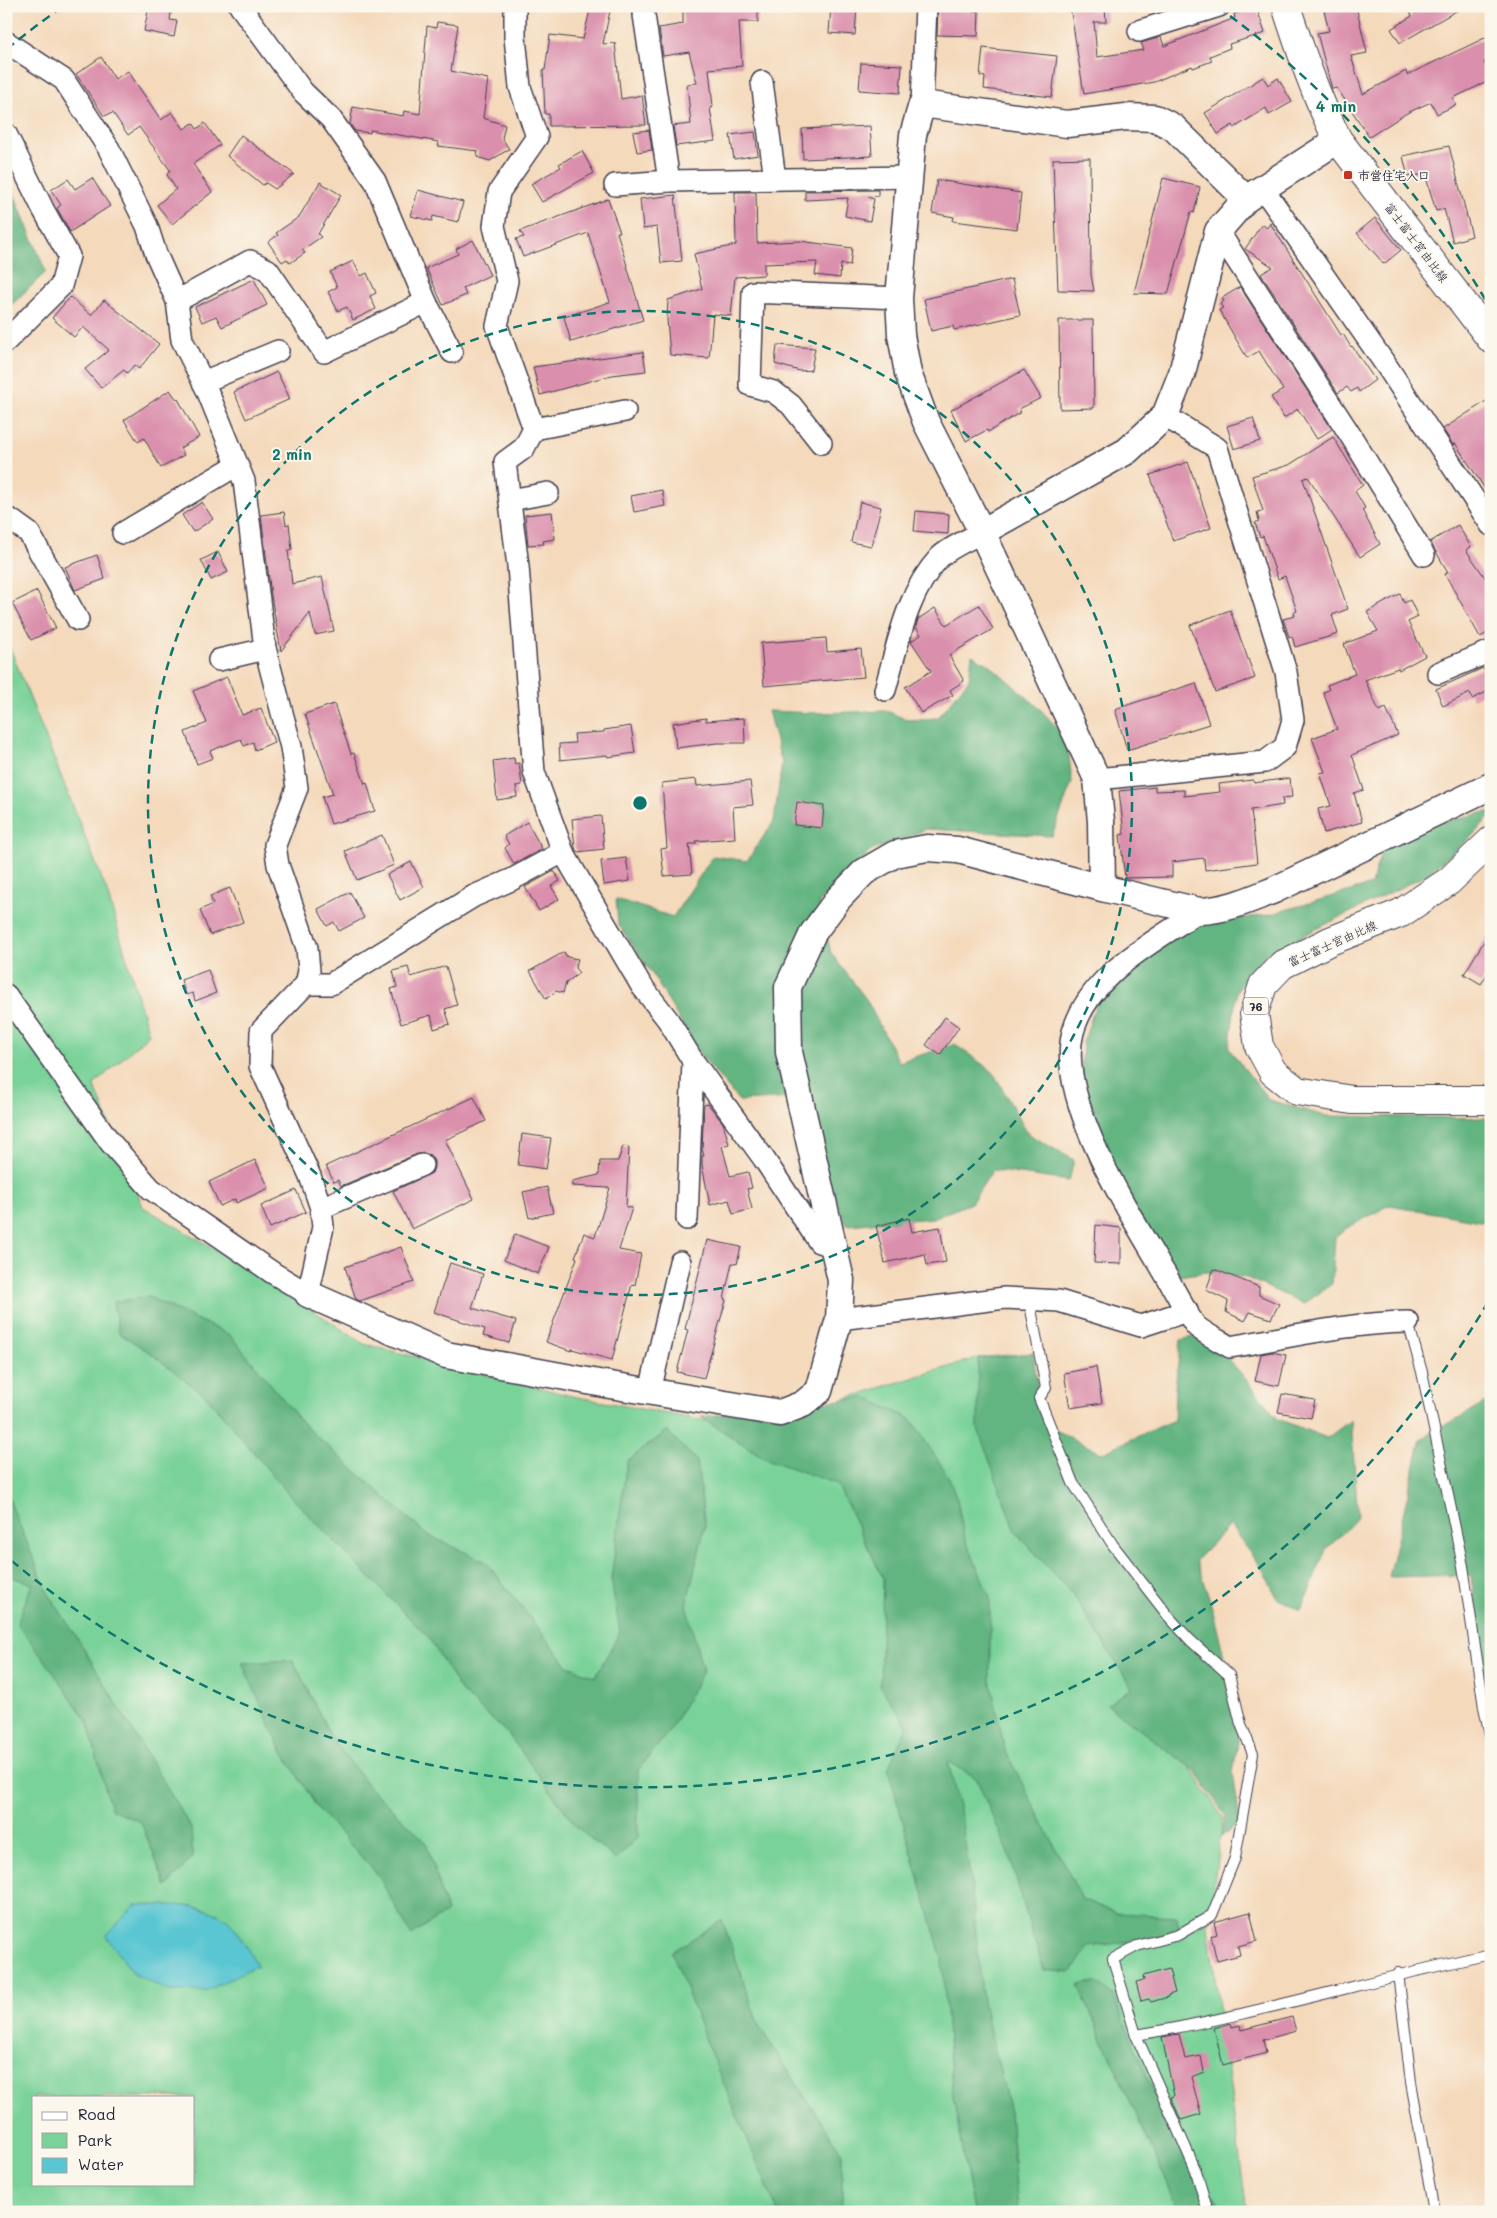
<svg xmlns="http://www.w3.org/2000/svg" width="1497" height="2218" viewBox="0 0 1497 2218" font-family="Mali,'Klee One',sans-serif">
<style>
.green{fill:#79d298;stroke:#4e7a6a;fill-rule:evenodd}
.forest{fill:#62b480;stroke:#426b5e}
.water{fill:#5ac6d2;stroke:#3e7486}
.building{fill:#da8fac}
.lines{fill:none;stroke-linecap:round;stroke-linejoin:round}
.service-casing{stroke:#423d4e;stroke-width:12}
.minor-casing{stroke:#423d4e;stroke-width:24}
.tertiary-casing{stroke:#423d4e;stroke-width:29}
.primary-casing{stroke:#423d4e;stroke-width:30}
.service{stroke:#fff;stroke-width:10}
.minor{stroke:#fff;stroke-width:21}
.tertiary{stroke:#fff;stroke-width:26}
.primary{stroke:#fff;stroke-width:28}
.ring{fill:none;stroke:#0f766e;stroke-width:2.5;stroke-dasharray:9 6}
.poi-dot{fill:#c8321e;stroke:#fbf7ec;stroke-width:2}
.labels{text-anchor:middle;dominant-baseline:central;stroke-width:4;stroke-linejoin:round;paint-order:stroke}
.shield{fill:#fbf7ec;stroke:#636270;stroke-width:1}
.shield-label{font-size:11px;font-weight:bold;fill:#22223b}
.poi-label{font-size:12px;font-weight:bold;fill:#22223b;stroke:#fbf7ec;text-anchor:start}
.street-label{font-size:12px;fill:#22223b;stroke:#fbf7ec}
.centre{fill:#0f766e;stroke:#fbf7ec;stroke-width:2.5}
.ring-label{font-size:15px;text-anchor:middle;font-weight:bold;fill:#0f766e;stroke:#fbf7ec;stroke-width:4;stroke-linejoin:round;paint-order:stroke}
</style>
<rect width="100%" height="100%" fill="#fbf7ec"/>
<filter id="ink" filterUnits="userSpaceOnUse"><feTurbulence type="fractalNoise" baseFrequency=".02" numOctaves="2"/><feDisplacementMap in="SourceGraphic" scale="10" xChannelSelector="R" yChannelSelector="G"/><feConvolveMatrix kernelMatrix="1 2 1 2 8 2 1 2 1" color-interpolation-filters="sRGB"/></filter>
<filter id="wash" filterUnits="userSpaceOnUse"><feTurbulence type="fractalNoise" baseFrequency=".0096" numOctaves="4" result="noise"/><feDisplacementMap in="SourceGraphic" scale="20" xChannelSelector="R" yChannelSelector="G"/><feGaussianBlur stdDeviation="1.12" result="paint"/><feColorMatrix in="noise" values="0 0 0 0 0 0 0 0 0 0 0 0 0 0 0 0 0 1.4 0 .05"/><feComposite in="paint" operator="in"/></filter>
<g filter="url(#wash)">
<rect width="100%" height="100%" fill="#f4d9bb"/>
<path class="green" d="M6 638 106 889 149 1034 94 1085 143 1207 264 1278 364 1344 572 1396 791 1437 840 1400 978 1358 1033 1353 1020 1514 1223 1817 1208 1926 1247 2212H6ZM34 2097H194V2184H34Z"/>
<g class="forest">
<polygon points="6,175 46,272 6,310"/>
<polygon points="972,655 991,666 1037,706 1067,738 1072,782 1052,836 927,829 871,851 819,902 831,953 866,999 899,1062 955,1044 993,1072 1028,1134 1074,1160 1069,1181 993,1170 971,1203 933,1218 847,1225 827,1181 794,1098 739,1101 699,1053 653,975 618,924 616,899 673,917 713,856 747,861 774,821 782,763 768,711 816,713 887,711 907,720 938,718 969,679"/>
<polygon points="1491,811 1491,815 1473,835 1426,875 1268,953 1237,990 1229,1049 1269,1100 1325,1116 1491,1118 1491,1223 1390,1205 1345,1229 1335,1237 1332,1284 1304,1304 1247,1278 1206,1272 1172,1277 1133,1211 1080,1088 1083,1043 1099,995 1137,959 1191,924 1268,915 1371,885 1383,846 1438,823"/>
<polygon points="149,1297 230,1335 306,1427 426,1534 486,1562 567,1665 595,1677 620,1632 611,1579 627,1461 667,1431 697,1461 705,1526 686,1605 703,1671 671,1729 638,1770 638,1836 616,1860 577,1827 508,1734 461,1691 429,1638 290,1496 207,1397 152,1354 119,1333 113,1302"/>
<polygon points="1208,1333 1278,1419 1327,1438 1351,1420 1358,1517 1326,1550 1301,1610 1278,1599 1263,1570 1230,1525 1196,1560 1211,1604 1241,1724 1233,1772 1240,1823 1221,1837 1226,1816 1195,1771 1107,1705 1132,1688 1073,1595 1015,1531 978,1429 978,1358 1033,1353 1039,1398 1046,1425 1101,1453 1174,1420 1175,1388 1181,1340"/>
<polygon points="865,1397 911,1419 948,1476 957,1499 964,1535 990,1598 990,1679 1005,1750 1082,1899 1116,1913 1177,1916 1178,1935 1088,1947 1071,1973 1044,1970 1030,1927 1010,1856 976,1778 948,1761 960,1810 971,1883 983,2002 1010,2112 1018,2212 974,2212 952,2091 942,1959 888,1769 907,1726 880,1686 883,1578 837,1484 766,1459 701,1417"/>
<polygon points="1491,1400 1491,1716 1473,1630 1475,1606 1471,1575 1388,1577 1421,1439"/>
<polygon points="6,1492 47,1591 81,1644 191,1828 193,1857 166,1887 141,1822 111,1809 87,1721 42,1656 17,1624 32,1584 6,1575"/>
<polygon points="293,1660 331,1737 369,1787 426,1842 447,1912 411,1935 378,1875 318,1809 281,1749 242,1663"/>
<polygon points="722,1920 759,2026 842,2153 842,2212 778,2212 713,2059 672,1952"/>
<polygon points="1096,1982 1113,1995 1175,2142 1226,2212 1180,2212 1078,1985"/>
</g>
<path class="water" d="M135 1905C164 1906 202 1901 227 1920 235 1926 251 1955 257 1965L206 1991H169L134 1974 106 1936Z"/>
<g id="blocks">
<g class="building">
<polygon points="149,6 172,6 170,20 177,21 174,37 144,31"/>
<polygon points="591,6 611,6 603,44 615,43 621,99 642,95 646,125 549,126 549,114 545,114 543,70 545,70 550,35 583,39"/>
<polygon points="683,6 758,6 758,22 739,22 742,66 709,69 713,107 710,108 715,141 676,146 673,126 691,124 687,84 697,83 689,52 663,56 659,28 683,24"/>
<polygon points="831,6 857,6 855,35 829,33"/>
<polygon points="1070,6 1105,6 1106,22 1094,22 1097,57 1144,50 1141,43 1161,37 1164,46 1235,18 1234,14 1256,6 1265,33 1229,44 1230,48 1210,56 1212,61 1193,68 1192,66 1154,82 1084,94"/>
<polygon points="1323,6 1356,6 1367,53 1351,56 1363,94 1406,71 1407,75 1491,35 1491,59 1484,62 1491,80 1453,98 1456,105 1437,114 1431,102 1407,113 1369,137 1337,88 1332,89 1317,33 1329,31"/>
<polygon points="1407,6 1465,6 1400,43 1391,29 1412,16"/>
<polygon points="938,10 979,11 978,36 937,35"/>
<polygon points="437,22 458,25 451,71 488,79 483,118 505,125 502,138 509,149 490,161 477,157 478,151 438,146 439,142 370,130 370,133 355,131 350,124 353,107 403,116 404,111 420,114 427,26 436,28"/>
<polygon points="983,48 1057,56 1052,97 984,89 985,77 980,76"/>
<polygon points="101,57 115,79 128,71 161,120 172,112 184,129 193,123 197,129 205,123 220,145 193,164 212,192 172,224 157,205 176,189 167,175 170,170 139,127 128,135 113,113 104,116 76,74"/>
<polygon points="861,63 902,65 900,93 859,90"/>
<polygon points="1263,77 1268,85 1278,78 1292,102 1269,115 1266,108 1234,128 1233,125 1218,134 1205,113"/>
<polygon points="870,126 872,156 803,159 802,129"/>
<polygon points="649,130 652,150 637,152 633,132"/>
<polygon points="755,132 758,155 734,159 730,135"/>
<polygon points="241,135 294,174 275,189 266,183 263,185 227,156"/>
<polygon points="1449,146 1472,236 1453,242 1444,209 1436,211 1425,174 1408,177 1403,156"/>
<polygon points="582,151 594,173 542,202 531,184 561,167 559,164"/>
<polygon points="1090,158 1091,275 1094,291 1058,290 1053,159"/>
<polygon points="92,178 110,206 70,232 57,208 61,205 51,190 68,179 75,189"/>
<polygon points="1163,178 1200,187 1194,213 1191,212 1168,294 1134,293"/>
<polygon points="937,180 1021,193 1017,229 953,221 954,217 932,213"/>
<polygon points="320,182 341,195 318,234 321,237 302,250 305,253 290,263 287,259 282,262 268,242 278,235 276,233 299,217"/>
<polygon points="418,190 463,202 458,222 433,216 432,221 411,216"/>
<polygon points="878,190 878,196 868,197 874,199 870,221 845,216 848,198 805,200 805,191"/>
<polygon points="735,192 756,192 757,243 800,241 852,248 850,265 841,264 840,278 815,275 817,262 764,264 764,275 735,277 731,316 713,314 709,358 670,355 667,319 668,300 702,289 694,254 736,245"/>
<polygon points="675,195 682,261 661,263 657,227 643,229 640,199"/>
<polygon points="608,199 620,232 617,232 643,320 571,342 564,317 610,302 588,233 523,257 516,239 524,237 520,231"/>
<polygon points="1375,218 1401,250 1384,264 1357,233"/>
<polygon points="1270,223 1341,335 1343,334 1351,347 1352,346 1375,380 1359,392 1357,388 1351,392 1347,387 1338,393 1261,274 1273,267 1245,249 1262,224 1267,228"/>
<polygon points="473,240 490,275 463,288 466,295 443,305 426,268 458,254 456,249"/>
<polygon points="353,261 361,276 367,273 376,293 370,296 376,309 353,320 347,307 338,311 328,292 337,287 330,272"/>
<polygon points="254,279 267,305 222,327 216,316 202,322 195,307"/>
<polygon points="1012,279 1020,315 954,330 953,326 931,331 924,299"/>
<polygon points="1240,287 1332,429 1317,439 1298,409 1284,418 1271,397 1283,390 1259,351 1247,358 1219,310 1223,308 1220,304 1224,301 1222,298"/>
<polygon points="70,297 91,315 104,300 159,344 139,369 134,365 127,373 124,370 101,388 85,369 109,350 83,327 74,337 52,318"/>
<polygon points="1059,320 1093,320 1094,408 1060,409"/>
<polygon points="777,345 815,348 811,370 800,371 775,364"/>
<polygon points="643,352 646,371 612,375 540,395 533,367"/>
<polygon points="1024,370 1041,398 1019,409 1021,412 988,432 987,430 966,441 951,410"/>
<polygon points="277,372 290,399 246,419 234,392"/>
<polygon points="170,390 177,400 178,399 199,437 180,448 184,455 161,468 144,438 138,442 124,420"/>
<polygon points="1491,398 1491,498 1455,443 1453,445 1443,429"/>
<polygon points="1253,418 1260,441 1234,449 1227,426"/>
<polygon points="1333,437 1363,485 1355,491 1365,508 1362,510 1380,544 1360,557 1308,477 1303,479 1348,609 1332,615 1338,634 1295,647 1292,636 1289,637 1283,619 1295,616 1294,612 1297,611 1285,576 1278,579 1263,536 1260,537 1255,523 1259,521 1257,512 1263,511 1252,476 1289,465"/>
<polygon points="1188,462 1211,528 1173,541 1150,475"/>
<polygon points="662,490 665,506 634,512 631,496"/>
<polygon points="202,502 213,519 193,532 182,515"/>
<polygon points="860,502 881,507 871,546 851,542"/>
<polygon points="916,511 949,514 948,534 914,531"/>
<polygon points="284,512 286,525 289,524 292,549 288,550 292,584 322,577 334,631 315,635 310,613 281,651 271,595 261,515"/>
<polygon points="552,512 555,539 543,541 544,544 528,545 525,515"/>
<polygon points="1458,525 1471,547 1466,550 1491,586 1491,631 1480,637 1445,574 1448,572 1430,542"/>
<polygon points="218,552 228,572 211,580 201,560"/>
<polygon points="97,555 105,579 75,590 65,567"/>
<polygon points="37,591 56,628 31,640 12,603"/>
<polygon points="1400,594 1404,603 1410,600 1418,617 1408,622 1425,656 1399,670 1398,668 1365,680 1379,711 1386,708 1398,735 1352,755 1364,790 1354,793 1362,822 1324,833 1318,809 1331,806 1320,773 1325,772 1312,738 1337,729 1323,692 1329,690 1327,685 1355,674 1344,644 1378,631 1367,612"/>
<polygon points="979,605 993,629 949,655 964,681 950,690 953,695 921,713 905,687 931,671 911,641 921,635 916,627 918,619 935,608 946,625"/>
<polygon points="1230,610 1255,678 1215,692 1190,625"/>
<polygon points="826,638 827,652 861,649 864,677 764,686 761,643"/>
<polygon points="1483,668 1491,685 1491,690 1472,699 1470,693 1443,706 1436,689"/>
<polygon points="227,677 242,715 261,708 274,742 255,750 253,742 244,746 241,739 210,751 213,758 197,764 185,732 207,723 193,691"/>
<polygon points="1196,683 1209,724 1127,750 1115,709"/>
<polygon points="334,704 351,754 354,753 365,784 367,783 375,811 331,824 322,797 333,794 305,714"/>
<polygon points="706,718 706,721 744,718 745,743 717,743 676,748 673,723"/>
<polygon points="631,726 635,753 608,757 607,755 560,760 559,744 575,743 574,734 604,732 604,730"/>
<polygon points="514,758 515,764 519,763 522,785 516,786 517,797 497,800 493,761"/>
<polygon points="1290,778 1292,797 1282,798 1283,805 1251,810 1257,863 1205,870 1204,858 1172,862 1172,877 1125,878 1120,835 1124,834 1119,791 1155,787 1155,791 1184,790 1184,796 1220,792 1219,784 1253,780 1254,783"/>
<polygon points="696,779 697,786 750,781 753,805 733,807 735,838 696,841 696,844 689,844 692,874 664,876 661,849 667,848 662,783"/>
<polygon points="797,802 824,806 822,828 794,825"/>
<polygon points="601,816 604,849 577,852 575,848 572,819"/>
<polygon points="527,822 542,849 514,864 505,848 509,844 504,836"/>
<polygon points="382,835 394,865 357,880 345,851"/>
<polygon points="626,858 630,881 604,885 601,861"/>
<polygon points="411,862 424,887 400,900 387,875"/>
<polygon points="554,871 560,881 551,886 559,899 539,911 525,887"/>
<polygon points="230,888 243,922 210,935 200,910 213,904 210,896"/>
<polygon points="350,892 364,918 339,931 334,922 327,926 318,909"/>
<polygon points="1491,930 1491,968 1481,984 1464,974"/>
<polygon points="564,952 567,957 578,959 575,968 579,973 566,983 563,993 556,991 546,999 530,971"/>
<polygon points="446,966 457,1005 445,1009 450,1024 434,1029 431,1015 401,1024 391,989 397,987 393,971 408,967 411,977"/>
<polygon points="208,970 216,993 195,1001 193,993 186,995 181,980"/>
<polygon points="945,1017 959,1027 940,1055 926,1045"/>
<polygon points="474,1097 486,1121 445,1140 474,1199 412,1229 393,1191 432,1173 434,1167 434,1161 430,1155 424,1153 417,1154 341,1186 338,1180 334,1182 326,1166"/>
<polygon points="708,1104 723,1123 729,1144 722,1146 730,1176 748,1172 752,1188 747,1189 752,1209 733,1214 729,1200 710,1205 702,1165 702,1156 704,1156 702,1149 704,1105"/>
<polygon points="522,1134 551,1138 546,1169 518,1165"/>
<polygon points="623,1146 629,1147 626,1207 632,1208 619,1250 641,1254 635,1285 632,1284 612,1360 572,1349 571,1351 546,1342 577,1258 575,1257 584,1233 595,1237 610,1188 572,1186 572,1181 599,1175 600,1161 618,1161"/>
<polygon points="255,1160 269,1188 236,1203 235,1199 220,1206 209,1182"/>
<polygon points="547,1187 553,1213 529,1218 523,1192"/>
<polygon points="296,1190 306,1212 270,1228 261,1206"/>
<polygon points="909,1218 912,1232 940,1227 946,1262 927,1265 925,1254 885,1263 876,1226"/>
<polygon points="1096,1225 1121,1228 1121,1264 1094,1263"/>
<polygon points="515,1234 549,1247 538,1274 504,1260"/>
<polygon points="707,1240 741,1247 737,1264 732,1263 724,1299 726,1300 704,1378 677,1372 688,1330 685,1329"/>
<polygon points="401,1247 414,1282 360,1301 356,1299 345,1267"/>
<polygon points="450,1263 483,1274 472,1308 516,1321 509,1343 483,1336 485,1329 434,1312"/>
<polygon points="1214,1269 1259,1287 1259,1295 1279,1304 1271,1319 1250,1312 1245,1321 1226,1312 1228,1301 1206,1290"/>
<polygon points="1272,1352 1286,1355 1279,1386 1255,1381 1261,1354"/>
<polygon points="1096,1367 1102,1403 1070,1408 1064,1373"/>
<polygon points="1282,1394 1315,1400 1311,1418 1278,1412"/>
<polygon points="1250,1912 1257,1941 1238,1946 1240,1955 1217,1961 1211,1936 1217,1934 1214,1922"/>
<polygon points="1169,1969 1175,1993 1168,1995 1168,1997 1151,2002 1149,1999 1141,2001 1136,1982 1144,1980 1143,1976"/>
<polygon points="1292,2017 1296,2031 1263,2040 1266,2053 1223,2065 1214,2028 1231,2023 1232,2027 1240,2025 1241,2030"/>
<polygon points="1179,2034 1185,2059 1201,2056 1204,2072 1191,2077 1201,2114 1181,2120 1171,2097 1174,2096 1162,2037"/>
</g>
</g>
</g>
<g filter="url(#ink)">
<use href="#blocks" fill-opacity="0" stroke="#423d4e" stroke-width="1"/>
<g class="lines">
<defs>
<g id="service">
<path d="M1029 1299 1046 1388 1039 1398 1073 1483 1113 1545 1169 1617 1190 1640 1229 1675 1241 1724 1253 1754 1235 1858 1212 1915 1178 1935 1137 1946 1113 1959 1136 2035C1256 2015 1372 1979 1491 1954"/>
<polyline points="1408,1322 1422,1372 1463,1566 1484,1707 1491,1740"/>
<polyline points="1398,1973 1411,2082 1434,2212"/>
<polyline points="1136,2035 1196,2171 1208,2212"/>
</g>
<g id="minor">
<polyline points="240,6 303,92 331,119 375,181 426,302 452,352"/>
<polyline points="515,6 515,37 520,87 537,137 499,192 494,226 507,281 497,326 534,429 524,448 505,462 518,566 534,772 563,852 641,985 668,1020 693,1061"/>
<polyline points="644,15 669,181"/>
<polyline points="1139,31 1219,6"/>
<polyline points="6,42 64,80 109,149 147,226 156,254 177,301 182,340 207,390 244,481 265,648 291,747 297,788 275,845 278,865 307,948 309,971 306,984 261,1031 260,1066 310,1176 321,1208 323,1227 308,1294 273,1273 151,1189 110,1142 6,995"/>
<polyline points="762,82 775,179"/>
<polyline points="922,104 926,6"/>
<polyline points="6,134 43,209 69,256 61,286 6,341"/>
<polyline points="615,185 669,181 910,177"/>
<polyline points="1262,187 1388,368 1491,525"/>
<polyline points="1218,231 1349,433 1424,555"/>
<polyline points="177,301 250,261 268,270 324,352 426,302"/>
<polyline points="203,382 278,351"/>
<polyline points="534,429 625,411"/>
<polyline points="821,443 791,405 774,392 750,385 753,292 899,298"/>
<polyline points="510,500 548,493"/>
<polyline points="6,523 11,520 29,533 78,620"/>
<polyline points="123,533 237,465"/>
<polyline points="219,660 265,649"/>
<polyline points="1438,673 1491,651"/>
<path d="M885 690C898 644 906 594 939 558 948 548 970 539 982 532"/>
<polyline points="1097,779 1265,762 1285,747 1293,720 1286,672 1217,448 1165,416"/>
<path d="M1199 911C1153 943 1089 974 1073 1032 1055 1099 1131 1215 1164 1272 1171 1283 1190 1321 1197 1327 1207 1335 1220 1341 1230 1347 1289 1337 1348 1323 1408 1322"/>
<polyline points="306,984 331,984 474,896 511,880 563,852"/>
<polyline points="321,1208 422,1165"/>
<polyline points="687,1219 693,1061 764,1159 819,1242 835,1246"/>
<polyline points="839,1319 1005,1298 1059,1301 1141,1326 1187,1311"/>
<polyline points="650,1391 680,1262"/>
</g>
<g id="tertiary">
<polyline points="982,532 1127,451 1165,416 1182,373 1218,231 1246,199 1338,140"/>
<polyline points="1102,888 1101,821 1097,779 982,532 926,422 908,373 901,335 899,298 913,135 922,104 1067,124 1126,117 1155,118 1173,127 1246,199"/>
<path d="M308 1294 446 1355 604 1384 780 1413 803 1404 819 1391 839 1319 841 1280 789 1052 788 987 813 933 838 899 864 872 895 854 927 848 958 850 1102 888 1199 911C1227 910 1249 900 1274 890L1491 786"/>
</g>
<g id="primary">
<path d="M1286 6C1301 52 1316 97 1338 140L1491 339"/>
<polyline points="1491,841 1449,881 1401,913 1330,941 1282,965 1263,985 1254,1013 1259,1046 1273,1072 1297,1091 1352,1100 1491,1100"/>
</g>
</defs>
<use href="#service" class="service-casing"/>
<use href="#minor" class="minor-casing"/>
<use href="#tertiary" class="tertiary-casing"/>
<use href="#primary" class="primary-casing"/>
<use href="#service" class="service"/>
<use href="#minor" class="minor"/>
<use href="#tertiary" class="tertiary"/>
<use href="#primary" class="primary"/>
</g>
</g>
<g class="ring">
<circle cx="640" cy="803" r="492"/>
<path d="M1488 1302A984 984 0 0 1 7 1557M7 49A984 984 0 0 1 62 7M1218 7A984 984 0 0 1 1488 304"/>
</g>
<rect class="poi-dot" x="1343" y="170" width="10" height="10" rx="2.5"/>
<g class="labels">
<rect class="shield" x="1243.5" y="997.5" width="25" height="17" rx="4"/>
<g class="shield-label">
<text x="1256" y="1006">76</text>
</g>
<g class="poi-label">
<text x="1358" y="175">市営住宅入口</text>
</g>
<g class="street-label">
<text transform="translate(1417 242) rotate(53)">富士富士宮由比線</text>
<text transform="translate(1332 943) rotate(-24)">富士富士宮由比線</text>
</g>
</g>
<circle cx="640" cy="803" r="8" class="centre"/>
<g class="ring-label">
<text x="1336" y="112">4 min</text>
<text x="292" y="460">2 min</text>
</g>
<rect width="1497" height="2218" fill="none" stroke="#fbf7ec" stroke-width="25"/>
<rect x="32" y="2096" width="162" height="90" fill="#fbf7ec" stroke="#a4a2a5"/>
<rect x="42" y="2112" width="25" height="8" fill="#ffffff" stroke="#a4a2a5"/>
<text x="78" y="2120" font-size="15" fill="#22223b">Road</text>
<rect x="42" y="2133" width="25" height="15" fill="#79d298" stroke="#a4a2a5"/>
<text x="78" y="2146" font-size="15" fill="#22223b">Park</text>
<rect x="42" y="2158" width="25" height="15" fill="#5ac6d2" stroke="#a4a2a5"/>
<text x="78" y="2170" font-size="15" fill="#22223b">Water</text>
</svg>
